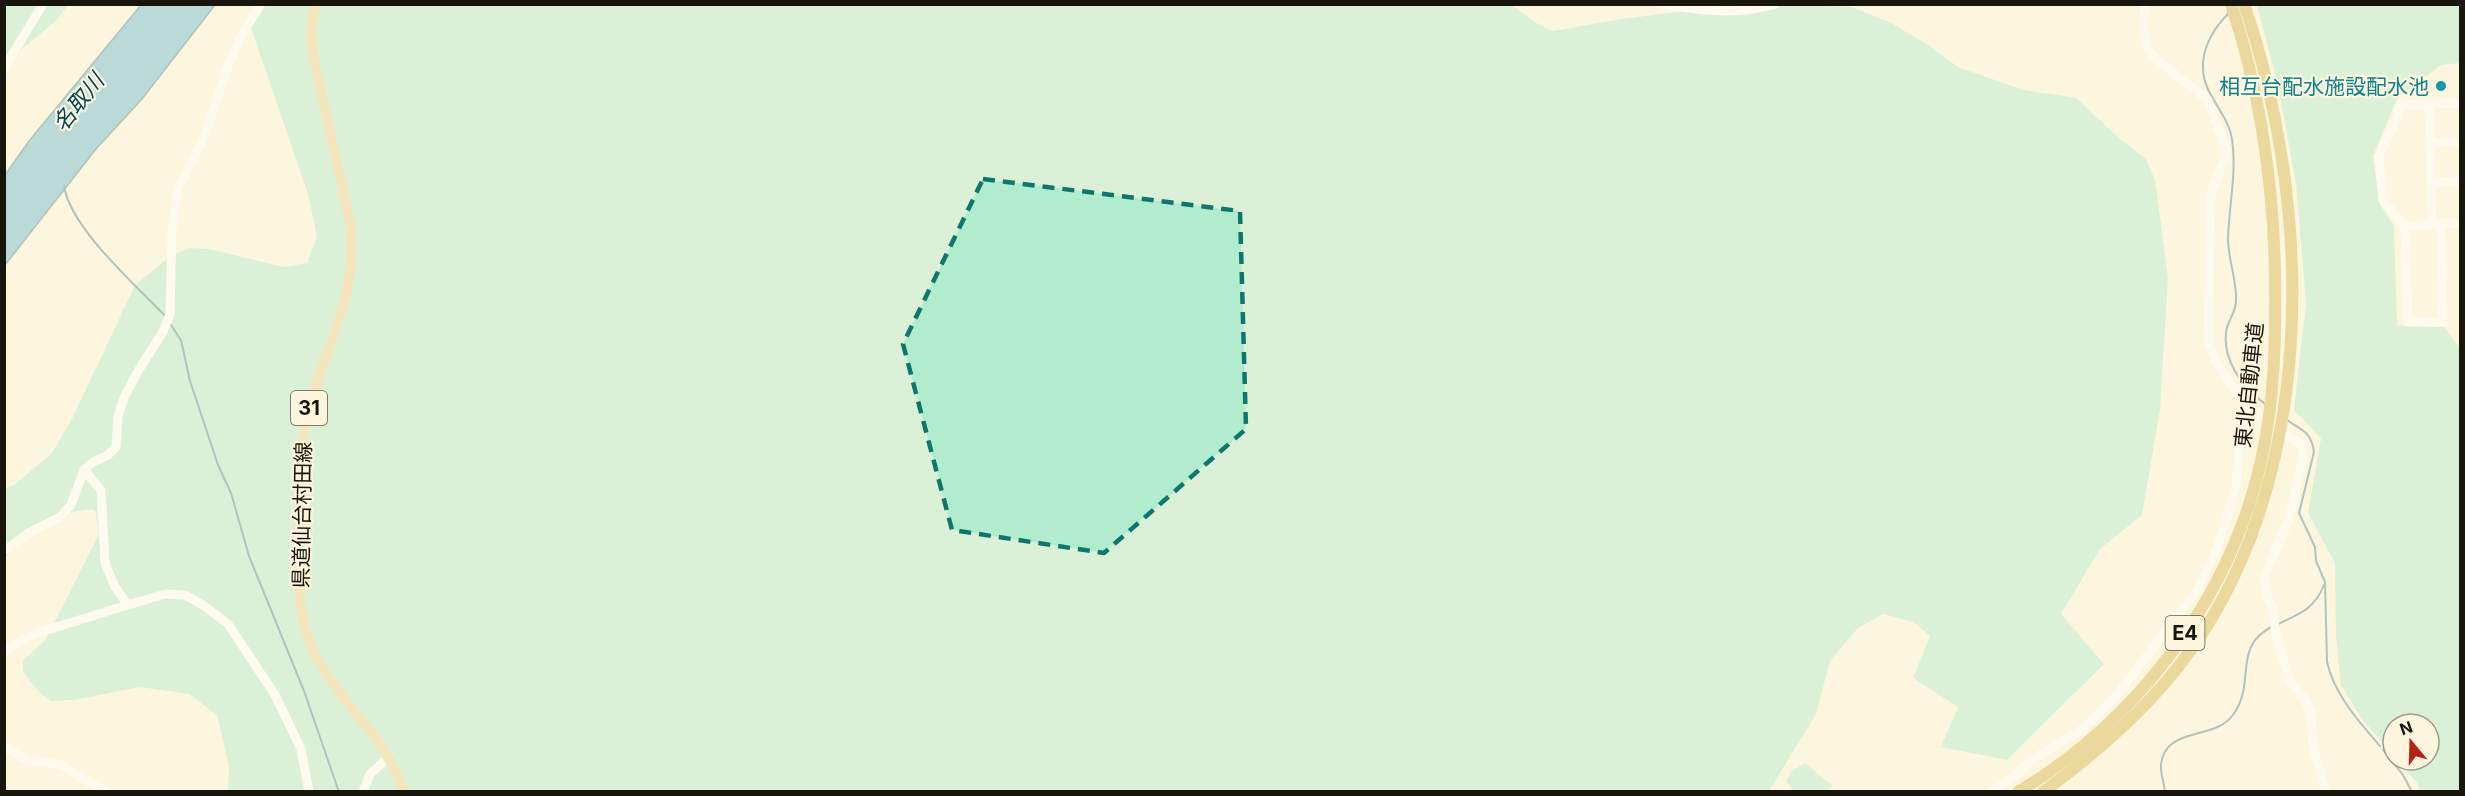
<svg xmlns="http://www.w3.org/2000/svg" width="2465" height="796" viewBox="0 0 2465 796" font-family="Inter,'Noto Sans JP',sans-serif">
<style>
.green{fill:#b2eccf}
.water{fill:#6cb5cc;stroke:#528592;stroke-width:1.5}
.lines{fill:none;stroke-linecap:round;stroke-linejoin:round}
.stream{stroke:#528592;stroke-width:2}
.minor{stroke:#fff;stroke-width:9}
.major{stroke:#e6d295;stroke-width:10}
.highway{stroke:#d6b44f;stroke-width:12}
.marked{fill:none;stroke:#0f766e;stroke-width:4.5;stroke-dasharray:12 8;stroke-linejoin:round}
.culture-dot{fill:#0f9aa8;stroke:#fdf5de;stroke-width:2}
.labels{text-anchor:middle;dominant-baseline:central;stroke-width:4.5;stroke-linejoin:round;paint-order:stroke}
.shield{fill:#fdf5de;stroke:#5c584b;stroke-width:1.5}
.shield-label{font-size:20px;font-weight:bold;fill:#17150c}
.culture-label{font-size:21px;fill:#0d838f;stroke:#fdf5de;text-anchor:end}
.street-label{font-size:21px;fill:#17150c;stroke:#fdf5de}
.water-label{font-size:22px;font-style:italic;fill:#004656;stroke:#fdf5de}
</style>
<rect width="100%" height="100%" fill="#fdf5de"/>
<g class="green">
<path d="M1510 4 1538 24 1553 31 1622 19 1708 8 1766 4 1852 7 1891 23 1925 43 1958 67 2023 90 2076 98 2119 138 2146 159 2155 179 2168 278 2160 410 2142 515 2100 549 2061 614 2104 664 2007 760 1941 747 1958 707 1913 678 1930 636 1913 622 1883 614 1858 628 1830 661 1816 714 1769 791H228L229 767 217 715 189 694 140 687 74 700 51 701 40 693 23 672V661L46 639 99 534 95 510C78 506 42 523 28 534 20 540 12 550 5 558V489L14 485 52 453 72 419 135 285 169 257 190 248 209 249 284 267 307 263 317 237 308 194 251 28V11L258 5Z"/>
<polygon points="5,5 68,5 56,21 5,63"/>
<polygon points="2257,5 2460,5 2460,63 2441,65 2397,99 2373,156 2380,205 2394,225 2397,325 2444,327 2460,348 2460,791 2420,791 2417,783 2397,760 2429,760 2429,724 2393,724 2393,755 2361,718 2341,685 2336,639 2335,563 2308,513 2321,438 2294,410 2306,303 2296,184 2278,85"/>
<polygon points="1805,763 1833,786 1827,791 1794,791 1786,782 1791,772"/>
</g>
<polygon class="water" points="141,5 215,5 142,99 96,149 5,265 5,175 29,141"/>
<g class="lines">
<g class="stream">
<path d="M2230 12C2215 26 2202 47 2203 68 2203 95 2228 113 2232 139 2237 172 2229 205 2228 238 2228 260 2237 280 2236 301 2236 311 2230 318 2227 327 2220 358 2242 387 2265 404"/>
<path d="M64 186C71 229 136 285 166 317"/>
<polyline points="169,322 181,340 190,381 218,465 231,493 249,556 304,691 339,792"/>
<path d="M2287 420C2302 431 2311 431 2314 452L2299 513 2315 547 2316 561 2325 582 2327 662C2334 694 2359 722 2380 746"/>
<path d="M2278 624C2300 614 2315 608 2324 585"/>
<polyline points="2383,750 2403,775 2412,792"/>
<path d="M2165 792C2164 783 2160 772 2161 764 2166 726 2214 741 2233 715 2257 682 2231 647 2273 626"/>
</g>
<g class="minor">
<path d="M1660 4C1700 10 1736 16 1776 4"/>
<polyline points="2145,4 2143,29 2148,50 2158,61 2208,100 2221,136 2226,153 2211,194 2208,341 2218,366 2250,410 2259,416"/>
<polyline points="4,68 43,4"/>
<polyline points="2429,104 2432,225"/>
<polyline points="2430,143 2460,142"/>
<polyline points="2431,182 2460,181"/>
<polyline points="2441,224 2443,322 2408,322 2405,226 2383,200 2379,156 2395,123 2401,105 2460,103"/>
<polyline points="2405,226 2460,223"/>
<polyline points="2286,434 2300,444 2303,451 2302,462 2289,519 2264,576 2267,597 2272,607 2276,634 2289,679 2306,702 2311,714 2313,747 2326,792"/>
<polyline points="84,470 101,490 105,563 115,587 128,605"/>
<polyline points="4,551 27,534 60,517 71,505 84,470 93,462 108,455 116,447 118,416 124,398 138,371 164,330 170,314 172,228 178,189 202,142 228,66 243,33 261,4"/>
<polyline points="4,651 34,634 128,605 165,594 185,595 203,605 228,624 275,695 301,749 309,792"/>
<polyline points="4,747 27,760 60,765 107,792"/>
<polyline points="363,792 370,774 389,757"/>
<polyline points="1990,792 2013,778 2030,761 2083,729 2117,695 2199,588 2217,548 2236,486 2239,449 2250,410"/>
</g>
<path class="major" d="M315 4 311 31 313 55 350 223C358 300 326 343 308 412 299 448 299 484 298 521 298 554 297 587 303 620 316 688 387 730 403 792"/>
<g class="highway">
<path d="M2018 792C2138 720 2230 598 2261 461 2275 399 2276 335 2275 271 2273 181 2260 91 2231 4"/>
<path d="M2043 792C2094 755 2140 715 2179 666 2319 487 2315 211 2244 4"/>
</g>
</g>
<path d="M0 0H2465V796H0ZM983 179 1240 211 1246 429 1104 553 952 530 903 344Z" fill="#fdf5de" fill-opacity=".55" fill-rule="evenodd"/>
<path class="marked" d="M983 179 1240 211 1246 429 1104 553 952 530 903 344Z"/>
<circle class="culture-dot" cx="2441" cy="86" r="6"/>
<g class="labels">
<g class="shield">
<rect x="291" y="391" width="36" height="34" rx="4.5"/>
<rect x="2165.5" y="616" width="39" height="34" rx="4.5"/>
</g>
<g class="shield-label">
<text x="309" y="408">31</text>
<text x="2185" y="633">E4</text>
</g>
<g class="culture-label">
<text x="2429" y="86">相互台配水施設配水池</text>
</g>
<g class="street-label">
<text transform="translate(2249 385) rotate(-84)">東北自動車道</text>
<text transform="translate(302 515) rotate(-89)">県道仙台村田線</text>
</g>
<g class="water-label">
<text transform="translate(78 102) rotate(-51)">名取川</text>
</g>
</g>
<rect width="2465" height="796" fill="none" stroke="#17150c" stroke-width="12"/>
<g transform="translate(2411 742) rotate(341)"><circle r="28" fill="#fdf5de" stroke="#a19b8a" stroke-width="1.5"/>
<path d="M0-4.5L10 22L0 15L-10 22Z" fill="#b22319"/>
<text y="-9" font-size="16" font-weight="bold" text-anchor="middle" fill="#17150c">N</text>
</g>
</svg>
